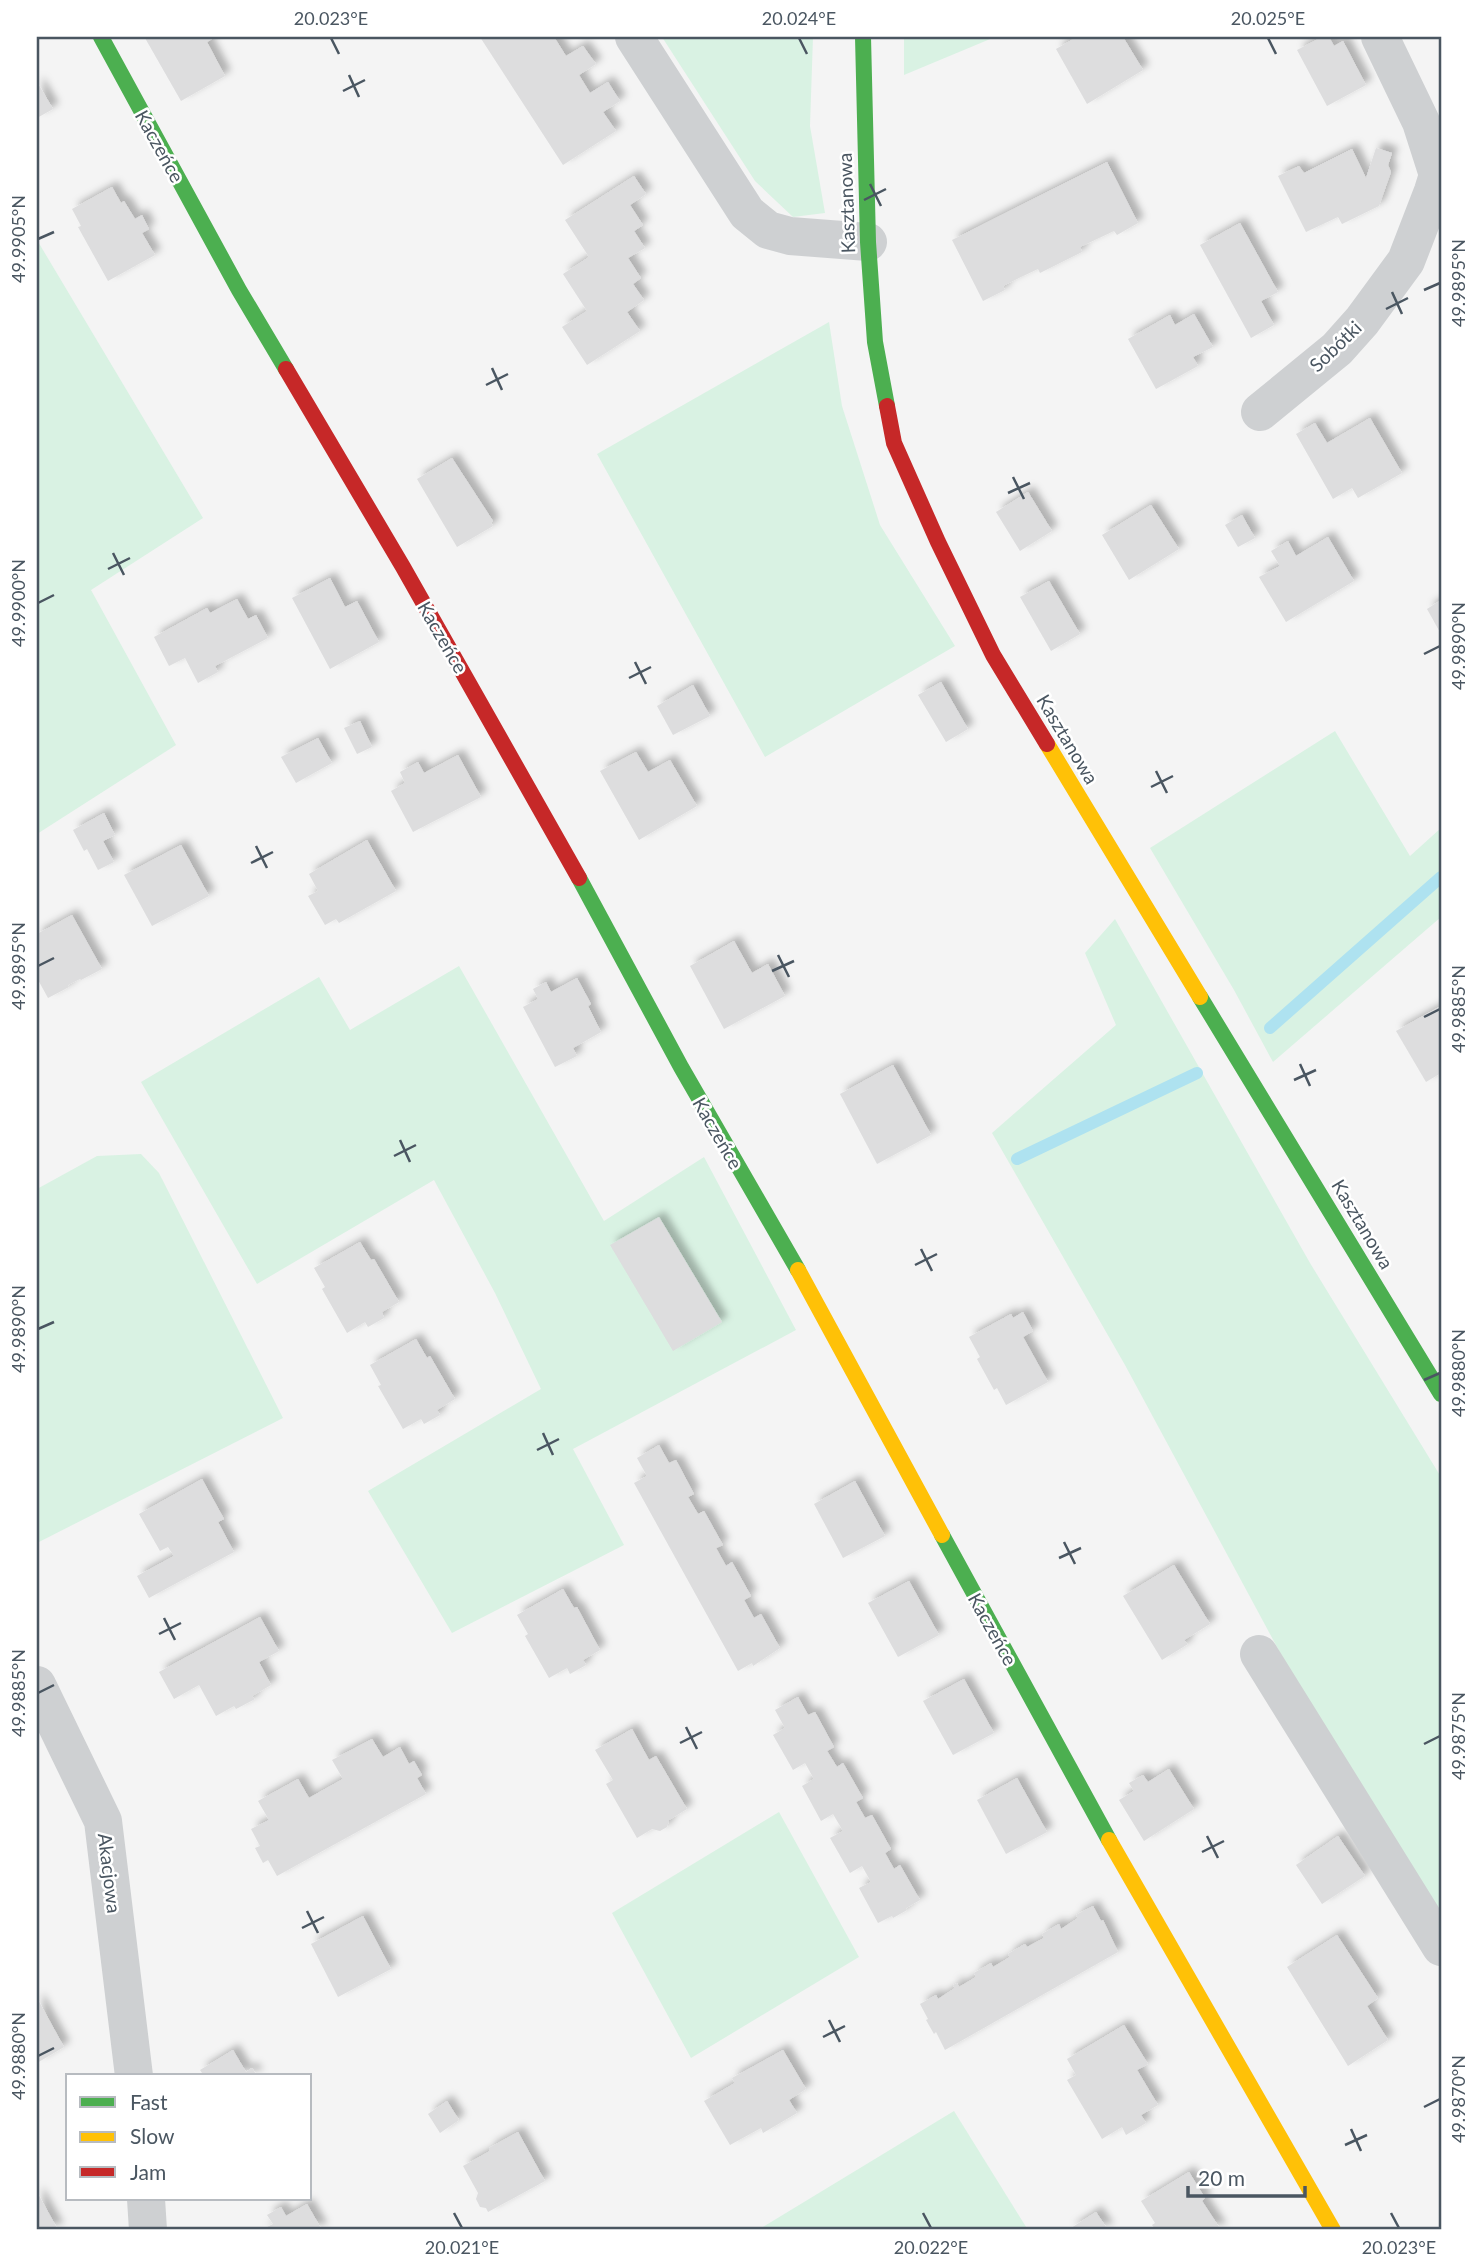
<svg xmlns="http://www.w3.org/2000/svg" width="1478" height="2267" viewBox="0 0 1478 2267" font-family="Lato,sans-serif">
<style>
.green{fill:#d9f2e3}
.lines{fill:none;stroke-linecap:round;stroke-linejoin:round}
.stream{stroke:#aee2f0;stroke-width:12}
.building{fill:#ddddde;filter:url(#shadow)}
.street{stroke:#ced0d2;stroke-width:38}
.fast{stroke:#4caf50;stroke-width:16}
.slow{stroke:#ffc107;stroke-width:16}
.jam{stroke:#c62828;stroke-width:16}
.ticks{fill:none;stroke:#4a5661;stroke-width:2.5}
.labels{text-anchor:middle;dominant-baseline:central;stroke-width:5;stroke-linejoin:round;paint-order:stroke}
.street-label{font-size:19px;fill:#4a5661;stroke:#fff}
.neatline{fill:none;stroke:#4a5661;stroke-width:2.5}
.ticks-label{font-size:18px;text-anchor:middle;fill:#4a5661}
</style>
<defs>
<filter id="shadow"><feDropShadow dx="6" dy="-6" stdDeviation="3.5" flood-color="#0004"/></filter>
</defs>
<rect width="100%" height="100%" fill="#f4f4f4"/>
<g class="green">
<polygon points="662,37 813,37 810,126 825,213 793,217 755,181"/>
<polygon points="904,37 995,37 904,75"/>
<polygon points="37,240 203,518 91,590 176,745 37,834"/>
<polygon points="829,322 842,406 880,525 955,646 765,757 597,454"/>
<polygon points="1335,731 1410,856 1441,828 1441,917 1273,1062 1234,990 1150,848"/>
<polygon points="1115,919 1310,1263 1441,1477 1441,1919 1304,1697 1125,1365 992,1133 1116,1025 1085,953"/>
<polygon points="459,966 604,1221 704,1157 796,1330 573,1449 624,1545 452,1633 368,1491 541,1389 495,1293 434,1180 257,1284 141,1082 319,977 350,1030"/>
<polygon points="141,1154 159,1173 283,1418 37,1543 37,1189 97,1156"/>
<polygon points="779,1812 859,1957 691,2058 612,1913"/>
<polygon points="954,2111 1028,2230 758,2230"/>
</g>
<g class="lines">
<g class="stream">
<polyline points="1270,1028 1441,877"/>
<polyline points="1017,1159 1197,1073"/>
</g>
</g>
<g class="building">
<polygon points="147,37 210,37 212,39 207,42 225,76 181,101 145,38"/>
<polygon points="480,37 554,37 566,56 583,46 596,64 579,75 590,93 608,82 620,101 603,112 616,131 563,165"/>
<polygon points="1077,37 1123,37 1143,70 1087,104 1056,49"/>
<polygon points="1322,37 1329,37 1334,46 1343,41 1366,85 1327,106 1297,50"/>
<polygon points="37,82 53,109 37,118"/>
<polygon points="1376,148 1392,153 1388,165 1391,172 1379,206 1342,224 1338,217 1306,232 1278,176 1299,166 1304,173 1352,149 1366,178"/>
<polygon points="1107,162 1138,223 1117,235 1114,231 1080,247 1082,252 1040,273 1038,269 1021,277 1003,286 1005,290 983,301 952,240"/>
<polygon points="634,176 646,194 630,205 643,225 634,231 645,248 628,258 641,278 633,284 644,300 627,312 640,331 587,365 562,327 587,311 563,274 589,257 565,220"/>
<polygon points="112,187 121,203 124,201 135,219 142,215 149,229 142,233 155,255 108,281 78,227 81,226 72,209"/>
<polygon points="1240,223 1278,292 1261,301 1274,325 1251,338 1200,245"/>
<polygon points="1194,314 1213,347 1193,357 1198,366 1156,389 1128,339 1170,315 1175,325"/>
<polygon points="1370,418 1402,473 1358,498 1352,488 1333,499 1296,434 1315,423 1327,443"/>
<polygon points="452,458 493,521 491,523 493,526 457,547 417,479"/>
<polygon points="1028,492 1052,531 1020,551 996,512"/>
<polygon points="1151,505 1179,549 1129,580 1102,535"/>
<polygon points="1242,515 1255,538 1238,547 1225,525"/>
<polygon points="1328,537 1354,581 1286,622 1259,577 1280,566 1271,551 1288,541 1296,556"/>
<polygon points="330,578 345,607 357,601 379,642 330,669 292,598"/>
<polygon points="1049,581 1080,634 1051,651 1020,597"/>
<polygon points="237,599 248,619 256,615 268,638 215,666 218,672 198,683 185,658 169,666 154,637 207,608 210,613"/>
<polygon points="1441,600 1441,634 1427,609"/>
<polygon points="941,682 968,729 946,742 918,695"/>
<polygon points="693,685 710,716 673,735 657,706"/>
<polygon points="360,721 372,747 357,754 344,728"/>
<polygon points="318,738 332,763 296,783 281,757"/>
<polygon points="636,752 648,772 670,760 697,806 639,840 600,771"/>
<polygon points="458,755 481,797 413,832 391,791 405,783 400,772 418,762 424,773"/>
<polygon points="104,813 115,835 103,841 114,862 98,870 87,849 84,851 73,830"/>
<polygon points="367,840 396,891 339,923 336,919 325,925 308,896 318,891 309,874"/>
<polygon points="181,845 209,896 152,926 124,875"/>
<polygon points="72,915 102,969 81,980 80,979 68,985 69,987 48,998 37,978 37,934"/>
<polygon points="734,941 752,973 768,964 785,996 724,1029 690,966"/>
<polygon points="577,978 591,1004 588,1006 601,1032 573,1048 577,1056 555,1067 523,1007 538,999 533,989 546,982 551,992"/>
<polygon points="1441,1006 1441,1073 1426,1082 1396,1031"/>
<polygon points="893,1065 931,1135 877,1164 840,1094"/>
<polygon points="659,1217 722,1322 673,1351 610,1245"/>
<polygon points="360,1242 371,1260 374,1259 399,1302 382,1312 384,1318 368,1327 365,1322 347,1333 322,1289 325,1287 314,1268"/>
<polygon points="1023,1312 1033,1331 1023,1337 1048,1382 1006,1405 997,1388 994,1390 977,1359 980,1357 969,1337 1011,1314 1013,1318"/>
<polygon points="416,1339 427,1358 430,1356 455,1399 437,1410 440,1415 424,1424 421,1419 403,1429 378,1386 381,1385 370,1365"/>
<polygon points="659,1445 669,1463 676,1460 694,1494 688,1497 698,1514 704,1511 723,1545 716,1548 726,1566 732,1562 751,1596 744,1600 754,1618 761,1614 780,1648 753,1666 752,1663 738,1671 634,1483 647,1476 637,1458"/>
<polygon points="202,1479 224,1519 218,1522 234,1552 149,1598 137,1576 174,1556 168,1547 160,1551 139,1514"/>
<polygon points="855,1481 885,1536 843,1558 814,1504"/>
<polygon points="1174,1565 1210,1624 1184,1640 1188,1644 1162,1660 1123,1596"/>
<polygon points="909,1581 939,1635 898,1657 868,1603"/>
<polygon points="563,1589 574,1608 577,1607 600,1650 583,1660 586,1665 570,1674 567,1668 549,1678 525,1636 528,1634 517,1615"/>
<polygon points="260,1617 279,1651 259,1662 271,1685 252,1696 255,1699 236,1709 234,1706 216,1716 199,1685 174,1699 159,1672"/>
<polygon points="964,1679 994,1733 953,1755 923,1701"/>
<polygon points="798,1697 808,1715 815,1712 834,1747 827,1751 837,1767 843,1763 863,1798 856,1802 865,1818 872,1815 891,1849 885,1853 894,1869 900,1865 920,1900 906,1908 907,1910 893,1918 892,1916 878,1923 859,1888 871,1882 862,1866 850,1873 830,1838 843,1831 833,1814 821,1821 802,1786 814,1779 805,1763 793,1770 773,1735 785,1728 775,1710"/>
<polygon points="632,1729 649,1760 656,1756 687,1809 669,1820 667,1827 660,1831 652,1829 637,1838 606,1784 613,1780 595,1750"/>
<polygon points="372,1739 383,1757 400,1747 409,1764 414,1761 422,1775 417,1778 426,1794 277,1876 268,1860 263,1863 255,1848 260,1846 251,1829 269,1820 258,1801 298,1779 309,1798 325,1789 343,1779 332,1760"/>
<polygon points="1169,1769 1194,1809 1144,1841 1119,1800 1134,1791 1129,1783 1143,1775 1148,1782"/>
<polygon points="1017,1778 1047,1832 1006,1854 977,1800"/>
<polygon points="1338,1836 1365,1876 1322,1904 1296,1865"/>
<polygon points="1093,1906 1101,1921 1103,1920 1118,1952 945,2050 936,2032 934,2034 926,2020 928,2019 920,2004 936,1995 938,1999 955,1988 953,1985 957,1983 959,1987 976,1977 974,1973 991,1963 993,1967 1010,1957 1008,1954 1023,1945 1025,1944 1027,1947 1044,1938 1042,1934 1057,1925 1059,1924 1061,1929 1078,1918 1076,1915"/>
<polygon points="363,1916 391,1969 338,1997 311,1944"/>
<polygon points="1337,1935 1378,1998 1367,2006 1388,2040 1348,2066 1287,1967"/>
<polygon points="37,1998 64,2047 37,2063"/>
<polygon points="1124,2025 1148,2064 1137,2070 1158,2105 1141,2115 1146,2123 1126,2135 1122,2127 1102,2139 1067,2080 1076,2075 1067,2059"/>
<polygon points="233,2050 246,2072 252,2068 257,2076 204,2076 200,2070"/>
<polygon points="783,2050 806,2089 789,2100 797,2113 763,2133 761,2128 730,2145 704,2101 735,2083 732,2078"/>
<polygon points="447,2101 459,2120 440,2133 428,2114"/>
<polygon points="518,2132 545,2181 488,2212 486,2208 480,2207 476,2199 478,2193 463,2166 490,2151 489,2148"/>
<polygon points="1189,2172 1205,2198 1202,2201 1221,2230 1156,2230 1152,2225 1155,2223 1141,2201"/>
<polygon points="37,2192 58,2230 37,2230"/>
<polygon points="307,2204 322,2230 261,2230 273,2224 267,2215 281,2207 286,2216"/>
<polygon points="1096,2212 1108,2230 1068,2230"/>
</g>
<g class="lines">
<g class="street">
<polyline points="634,37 747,213 768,230 790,236 868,242"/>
<polyline points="1260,412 1337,349 1362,321 1406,261 1433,191 1438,175 1421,122 1380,37"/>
<polyline points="1259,1654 1441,1947"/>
<polyline points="37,1685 103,1821 134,2076"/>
<polyline points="146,2199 148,2230"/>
</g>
<g class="fast">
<polyline points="101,37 239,290 286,369"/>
<polyline points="863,37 868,242 875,342 887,406"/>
<polyline points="579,878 681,1067 798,1270"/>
<polyline points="1200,997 1441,1394"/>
<polyline points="942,1535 1109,1840"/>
</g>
<g class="slow">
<polyline points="1047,744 1200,997"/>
<polyline points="798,1270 942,1535"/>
<polyline points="1109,1840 1333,2230"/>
</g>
<g class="jam">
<polyline points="286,369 403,567 579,878"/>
<polyline points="887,406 894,443 938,542 993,655 1047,744"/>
</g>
</g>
<path class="ticks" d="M331 38 339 54M799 38 807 54M1268 38 1276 54M349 75 359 97M343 91 365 80M870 184 881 206M864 200 886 189M38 239 54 232M1424 290 1440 283M1392 292 1402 314M1386 309 1408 298M492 368 502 390M486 385 508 374M1013 477 1024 499M1008 493 1030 483M113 553 124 575M108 569 130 558M38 603 54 595M1424 654 1440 646M635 662 646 684M629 678 651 667M1156 771 1167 793M1151 787 1173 776M256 846 267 868M251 863 273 852M778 955 789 977M38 966 54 958M772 971 794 961M1424 1017 1440 1009M1300 1064 1310 1086M1294 1080 1316 1070M400 1140 410 1162M394 1156 416 1145M921 1249 932 1271M915 1265 937 1254M38 1329 54 1322M1424 1380 1440 1373M543 1433 553 1455M537 1450 559 1439M1064 1542 1075 1564M1059 1558 1081 1548M164 1618 175 1640M159 1634 181 1623M38 1693 54 1685M686 1727 697 1749M680 1743 702 1732M1424 1744 1440 1736M1207 1836 1218 1858M1202 1852 1224 1841M307 1911 318 1933M302 1928 324 1917M829 2020 840 2042M823 2037 845 2026M38 2056 54 2048M1424 2107 1440 2099M1351 2129 1361 2151M1345 2145 1367 2135M454 2213 462 2228M923 2213 931 2228M1391 2213 1399 2228"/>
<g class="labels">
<g class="street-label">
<text transform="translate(160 146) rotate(61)">Kaczeńce</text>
<text transform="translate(846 203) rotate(-92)">Kasztanowa</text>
<text transform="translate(1335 346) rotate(-44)">Sobótki</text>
<text transform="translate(443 637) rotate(60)">Kaczeńce</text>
<text transform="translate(1068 739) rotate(59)">Kasztanowa</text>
<text transform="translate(718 1133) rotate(60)">Kaczeńce</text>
<text transform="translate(1363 1224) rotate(59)">Kasztanowa</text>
<text transform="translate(993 1629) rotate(61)">Kaczeńce</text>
<text transform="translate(110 1873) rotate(83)">Akacjowa</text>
</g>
</g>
<rect width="1478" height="2267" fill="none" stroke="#ffffff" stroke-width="77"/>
<rect x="66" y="2074" width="245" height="126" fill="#ffffff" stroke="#b7bbc0" stroke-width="2"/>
<rect x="80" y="2097" width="35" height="10" fill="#4caf50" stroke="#b7bbc0" stroke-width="2"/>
<text x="130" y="2110" font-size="21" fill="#4a5661">Fast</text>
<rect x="80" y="2132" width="35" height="10" fill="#ffc107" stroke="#b7bbc0" stroke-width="2"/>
<text x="130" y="2144" font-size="21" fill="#4a5661">Slow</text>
<rect x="80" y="2167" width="35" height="10" fill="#c62828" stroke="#b7bbc0" stroke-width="2"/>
<text x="130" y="2180" font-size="21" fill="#4a5661">Jam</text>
<path d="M1188 2186v10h117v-10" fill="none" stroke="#4a5661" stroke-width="3.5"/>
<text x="1198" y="2186" font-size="21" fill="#4a5661" stroke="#ffffff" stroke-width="5" paint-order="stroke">20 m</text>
<rect x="38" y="38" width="1402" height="2190" class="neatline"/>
<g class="ticks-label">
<text x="331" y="25">20.023°E</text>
<text x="799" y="25">20.024°E</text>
<text x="1268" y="25">20.025°E</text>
<text transform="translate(19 239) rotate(-90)" y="6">49.9905°N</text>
<text transform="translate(1459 283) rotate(-90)" y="6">49.9895°N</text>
<text transform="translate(19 603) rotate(-90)" y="6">49.9900°N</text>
<text transform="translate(1459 646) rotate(-90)" y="6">49.9890°N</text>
<text transform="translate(19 966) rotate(-90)" y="6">49.9895°N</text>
<text transform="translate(1459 1009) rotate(-90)" y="6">49.9885°N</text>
<text transform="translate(19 1329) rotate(-90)" y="6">49.9890°N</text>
<text transform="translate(1459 1373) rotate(-90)" y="6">49.9880°N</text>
<text transform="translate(19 1693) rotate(-90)" y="6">49.9885°N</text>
<text transform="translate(1459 1736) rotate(-90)" y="6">49.9875°N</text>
<text transform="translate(19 2056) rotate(-90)" y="6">49.9880°N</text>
<text transform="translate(1459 2099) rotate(-90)" y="6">49.9870°N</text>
<text x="462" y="2254">20.021°E</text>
<text x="931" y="2254">20.022°E</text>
<text x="1399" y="2254">20.023°E</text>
</g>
</svg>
